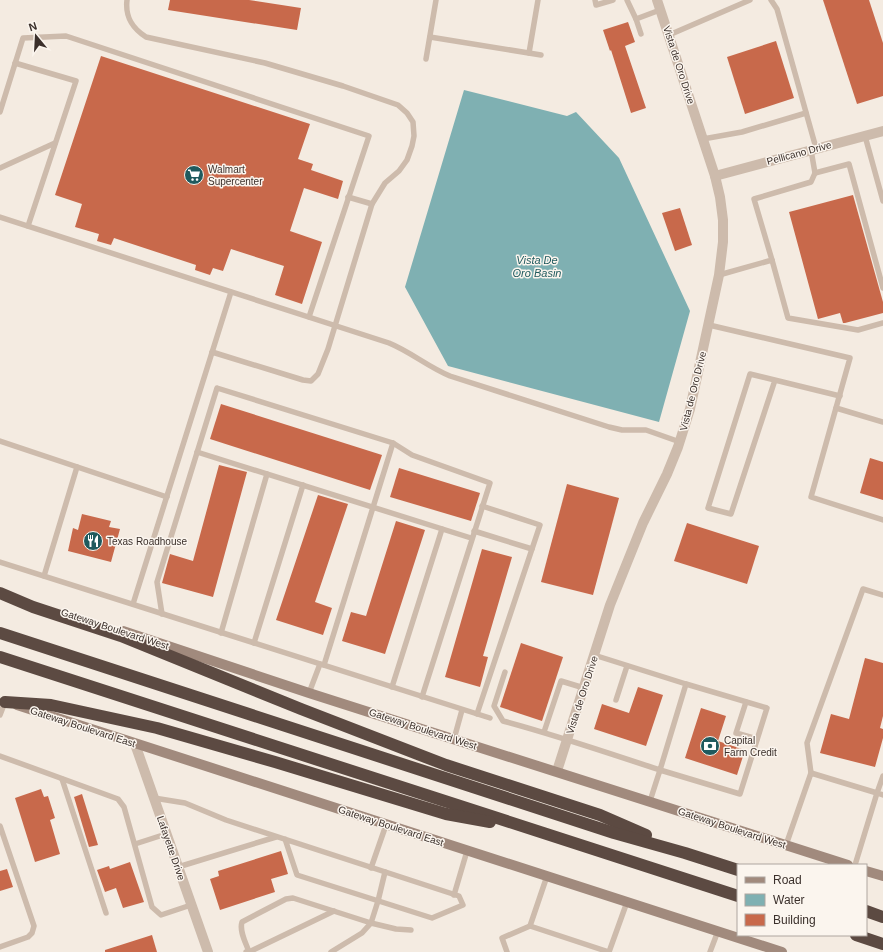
<svg xmlns="http://www.w3.org/2000/svg" width="883" height="952" viewBox="0 0 883 952" font-family="Helvetica,sans-serif">
<style>
.water{fill:#7fb0b2}
.building{fill:#c8694b}
.lines{fill:none;stroke-linecap:round;stroke-linejoin:round}
.service{stroke:#cdbbac;stroke-width:5.5}
.tertiary{stroke:#cdbbac;stroke-width:10}
.secondary{stroke:#a18a7d;stroke-width:10}
.motorway{stroke:#5c4a42;stroke-width:12}
.labels{text-anchor:middle;dominant-baseline:central;stroke-width:3;stroke-linejoin:round;paint-order:stroke}
.street-label{font-size:10px;fill:#3b302b;stroke:#fbf5ee}
.poi-label{font-size:10px;fill:#3b302b;stroke:#fbf5ee;text-anchor:start}
.water-label{font-size:11px;font-style:italic;fill:#1f5a5e;stroke:#fbf5ee}
</style>
<rect width="100%" height="100%" fill="#f4ebe1"/>
<polygon class="water" points="464,90 567,116 576,112 619,158 690,311 659,422 448,366 405,287"/>
<g class="building">
<polygon points="170,0 249,0 301,8 297,30 168,10"/>
<polygon points="823,0 869,0 883,43 883,96 857,104"/>
<polygon points="628,22 635,42 625,46 646,108 631,113 611,50 610,51 603,30"/>
<polygon points="776,41 794,98 745,114 727,57"/>
<polygon points="101,56 310,124 298,159 313,164 311,170 343,181 338,199 304,188 290,231 322,242 302,304 275,295 284,266 231,249 223,271 213,268 210,275 195,270 196,265 114,238 111,245 97,241 99,234 75,227 82,204 55,195"/>
<polygon points="853,195 883,302 883,313 845,323 843,323 840,313 818,319 789,212"/>
<polygon points="680,208 692,245 675,251 662,213"/>
<polygon points="221,404 382,455 370,490 210,439"/>
<polygon points="870,458 883,462 883,500 860,493"/>
<polygon points="219,465 247,472 213,597 162,583 170,554 193,561"/>
<polygon points="399,468 480,493 471,521 390,497"/>
<polygon points="567,484 619,498 593,595 541,582"/>
<polygon points="318,495 348,504 315,602 332,608 323,635 276,620"/>
<polygon points="82,514 111,521 109,527 120,529 111,562 68,551 73,528 78,530"/>
<polygon points="396,521 425,530 385,654 342,641 351,612 366,616"/>
<polygon points="687,523 759,546 747,584 674,561"/>
<polygon points="482,549 512,557 483,656 488,657 480,687 445,677"/>
<polygon points="521,643 563,657 542,721 500,707"/>
<polygon points="865,658 883,663 883,716 880,728 883,729 883,738 875,767 820,753 831,714 849,719"/>
<polygon points="638,687 663,695 646,746 594,729 602,704 629,713"/>
<polygon points="701,708 726,716 718,741 745,750 737,775 685,758"/>
<polygon points="41,789 44,797 48,796 55,818 50,820 60,854 35,862 15,798"/>
<polygon points="82,794 98,845 89,847 74,797"/>
<polygon points="281,851 288,874 271,879 275,892 220,910 210,879 219,876 218,871"/>
<polygon points="130,862 144,902 123,908 116,888 105,892 97,870 109,866 110,869"/>
<polygon points="7,869 13,887 0,891 0,871"/>
<polygon points="152,935 157,952 105,952 105,950"/>
</g>
<g class="lines">
<g class="service">
<path d="M127 0C125 17 132 28 146 37L265 63 343 86 398 105 407 113 413 122 414 136 412 146 407 160 399 171 385 183 372 204 328 349 318 374 311 381 303 380 212 352"/>
<polyline points="595,0 596,5 613,0"/>
<polyline points="627,0 636,19 641,34"/>
<polyline points="771,0 777,9 816,148"/>
<polyline points="636,19 660,10"/>
<polyline points="669,35 750,0"/>
<polyline points="430,37 541,55"/>
<polyline points="529,53 538,0"/>
<polyline points="426,59 436,0"/>
<polyline points="15,63 76,81 28,226"/>
<polyline points="0,112 23,38 66,36 369,136 309,317"/>
<polyline points="865,136 883,201"/>
<polyline points="703,139 742,132 806,113"/>
<polyline points="0,168 55,143"/>
<polyline points="815,173 849,164 883,288"/>
<polyline points="348,197 372,204"/>
<path d="M0 217 389 343C411 352 428 367 450 376L609 427 622 430H646L680 442"/>
<polyline points="772,260 788,318 858,330 883,323"/>
<polyline points="719,275 772,260 754,199 811,182 815,173 811,150"/>
<polyline points="709,325 850,358 811,497 883,520"/>
<polyline points="775,380 731,514 708,508 750,374 840,396"/>
<polyline points="836,408 883,422"/>
<polyline points="0,441 167,497"/>
<polyline points="197,452 471,538"/>
<polyline points="474,531 532,549"/>
<polyline points="0,562 490,718"/>
<polyline points="44,576 77,467"/>
<polyline points="133,604 231,292"/>
<polyline points="162,614 157,582 217,388 393,443 412,455 490,483 422,697"/>
<polyline points="221,633 267,474"/>
<polyline points="254,643 303,485"/>
<polyline points="324,665 393,443"/>
<path d="M505 672 494 706 503 721C556 735 608 753 660 770L686 684 594 655"/>
<polyline points="392,687 442,529"/>
<polyline points="309,693 320,664"/>
<polyline points="616,700 627,666"/>
<polyline points="746,702 736,733 757,739"/>
<polyline points="477,714 540,525 482,506"/>
<polyline points="0,715 5,702"/>
<polyline points="544,732 561,681 584,688"/>
<polyline points="454,739 462,710"/>
<polyline points="0,756 118,799 124,807 152,907 161,915 191,905"/>
<polyline points="811,773 807,743 863,589 883,595"/>
<polyline points="883,776 877,793 883,795"/>
<polyline points="62,779 106,913"/>
<polyline points="154,798 185,803 226,820 459,896 463,905 432,918 297,875 285,839"/>
<polyline points="650,801 660,770 740,794 767,708 686,684"/>
<polyline points="0,826 34,926 32,933 28,937 0,947"/>
<polyline points="135,844 166,834"/>
<polyline points="786,845 811,773 877,793 855,865"/>
<polyline points="178,867 276,837"/>
<polyline points="371,868 386,825"/>
<polyline points="547,876 530,926 609,952 627,902"/>
<polyline points="454,895 467,851"/>
<path d="M246 952H249C246 943 239 931 242 922L286 899 293 898 371 923 378 901 385 872"/>
<polyline points="249,952 334,911"/>
<polyline points="331,952 362,933 371,923 396,929 411,930"/>
<polyline points="507,952 502,938 530,926"/>
<polyline points="710,952 718,931"/>
</g>
<g class="tertiary">
<polyline points="715,176 883,131"/>
<polyline points="135,744 208,952"/>
<polyline points="557,771 610,605 643,523 667,474 678,447 690,409 719,275 723,242 723,220 720,197 715,176 657,0"/>
</g>
<g class="secondary">
<polyline points="123,631 309,693 848,865"/>
<polyline points="17,705 782,952"/>
<polyline points="866,871 883,876"/>
</g>
<g class="motorway">
<polyline points="0,593 33,607 121,636 301,709 446,765 600,815 646,835"/>
<polyline points="0,633 614,833 685,853 738,870"/>
<polyline points="0,657 738,896"/>
<polyline points="5,702 51,705 157,728 275,762 446,814 490,822"/>
<polyline points="866,911 883,917"/>
<polyline points="856,935 883,944"/>
</g>
</g>
<defs>
<symbol id="supermarket-disc" viewBox="-11 -11 22 22"><circle r="9.5" fill="#1f5a5e" stroke="#fbf5ee"/><path d="M-6-5.5h2.5l.6 2H6L4.5 2H-2.5L-4.4-4H-6ZM-1.5 3.2a1.3 1.3 0 1 0 .1 0ZM3 3.2a1.3 1.3 0 1 0 .1 0Z" fill="#fff"/></symbol>
<symbol id="restaurant-disc" viewBox="-11 -11 22 22"><circle r="9.5" fill="#1f5a5e" stroke="#fbf5ee"/><path d="M-5-6h1v4h1v-4h1v4h1v-4h1v5L-1.5 .5V6h-2V.5L-5-1ZM5-6V6H3V1.5H1.5Q1.5-4 5-6Z" fill="#fff"/></symbol>
<symbol id="bank-disc" viewBox="-11 -11 22 22"><circle r="9.5" fill="#1f5a5e" stroke="#fbf5ee"/><path d="M-6-4H6V4H-6ZM0-2.3a2.3 2.3 0 1 0 0 4.6a2.3 2.3 0 1 0 0-4.6Z" fill="#fff"/></symbol>
</defs>
<g fill-rule="evenodd">
<use href="#supermarket-disc" x="183" y="164" width="22" height="22"/>
<use href="#restaurant-disc" x="82" y="530" width="22" height="22"/>
<use href="#bank-disc" x="699" y="735" width="22" height="22"/>
</g>
<g class="labels">
<g class="street-label">
<text transform="translate(679 65) rotate(72)">Vista de Oro Drive</text>
<text transform="translate(799 153) rotate(-15)">Pellicano Drive</text>
<text transform="translate(693 391) rotate(-76)">Vista de Oro Drive</text>
<text transform="translate(115 629) rotate(18)">Gateway Boulevard West</text>
<text transform="translate(582 695) rotate(-72)">Vista de Oro Drive</text>
<text transform="translate(83 727) rotate(18)">Gateway Boulevard East</text>
<text transform="translate(423 729) rotate(18)">Gateway Boulevard West</text>
<text transform="translate(391 826) rotate(18)">Gateway Boulevard East</text>
<text transform="translate(732 828) rotate(18)">Gateway Boulevard West</text>
<text transform="translate(171 848) rotate(71)">Lafayette Drive</text>
</g>
<g class="poi-label">
<text x="208" y="169">Walmart<tspan x="208" dy="12">Supercenter</tspan></text>
<text x="107" y="541">Texas Roadhouse</text>
<text x="724" y="740">Capital<tspan x="724" dy="12">Farm Credit</tspan></text>
</g>
<g class="water-label">
<text x="537" y="260">Vista De<tspan x="537" dy="13">Oro Basin</tspan></text>
</g>
</g>
<rect x="737" y="864" width="130" height="72" fill="#fbf5ee" stroke="#aea6a0"/>
<rect x="745" y="877" width="20" height="6" fill="#a18a7d" stroke="#aea6a0"/>
<text x="773" y="884" font-size="12" fill="#3b302b">Road</text>
<rect x="745" y="894" width="20" height="12" fill="#7fb0b2" stroke="#aea6a0"/>
<text x="773" y="904" font-size="12" fill="#3b302b">Water</text>
<rect x="745" y="914" width="20" height="12" fill="#c8694b" stroke="#aea6a0"/>
<text x="773" y="924" font-size="12" fill="#3b302b">Building</text>
<g transform="translate(36 36) rotate(342)" stroke="#fbf5ee" stroke-width="3" paint-order="stroke">
<path d="M0-3L7 15L0 10L-7 15Z" fill="#3b302b"/>
<text y="-6" font-size="11" font-weight="bold" text-anchor="middle" fill="#3b302b">N</text>
</g>
</svg>
